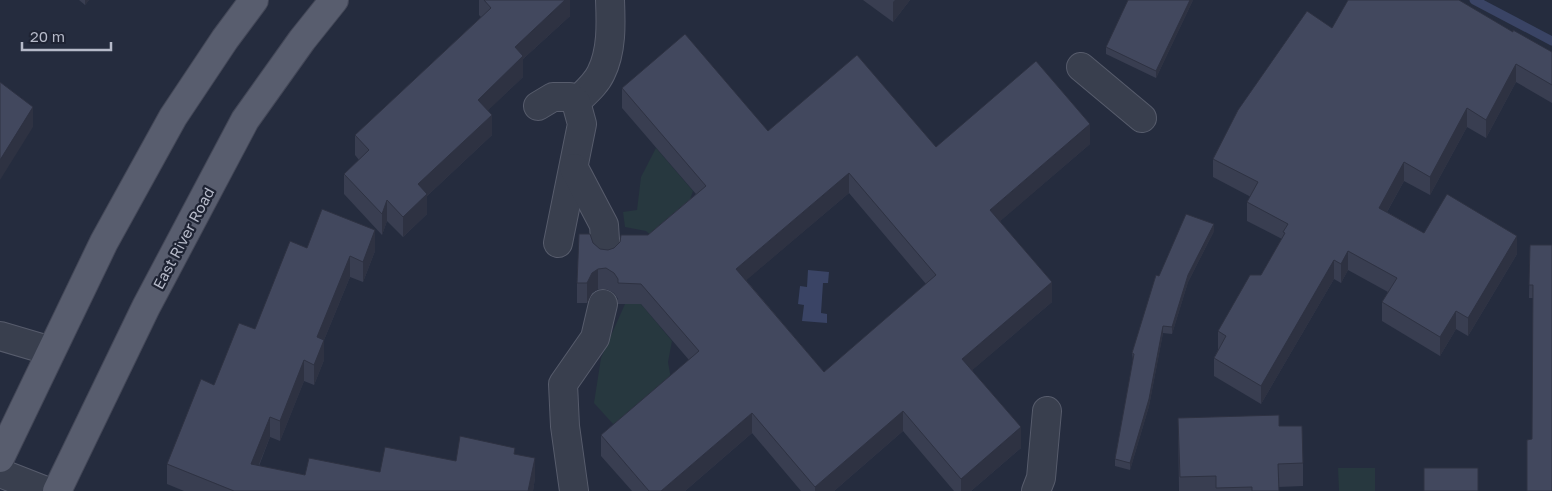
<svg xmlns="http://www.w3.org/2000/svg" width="1552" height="491" viewBox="0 0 1552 491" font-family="'Golos Text',sans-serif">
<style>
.green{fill:#27383f}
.water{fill:#3a4465}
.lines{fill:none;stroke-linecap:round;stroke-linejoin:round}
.stream{stroke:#3a4465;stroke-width:9}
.minor-casing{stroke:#575c6c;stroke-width:30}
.major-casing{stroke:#434757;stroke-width:30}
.minor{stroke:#393f4e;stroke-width:28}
.major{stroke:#585d6e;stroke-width:28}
.wall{fill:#393e51;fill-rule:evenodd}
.shaded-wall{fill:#2e3242}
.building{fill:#42485e;stroke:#2e3242;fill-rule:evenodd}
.labels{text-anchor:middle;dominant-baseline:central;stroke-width:4.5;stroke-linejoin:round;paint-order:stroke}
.street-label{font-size:15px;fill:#b6bac9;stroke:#1e2333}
</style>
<rect width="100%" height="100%" fill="#252c3e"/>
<g class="green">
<polygon points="656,148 693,191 687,208 661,244 646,231 625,227 623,212 637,210 641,177"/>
<polygon points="625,304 641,304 672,341 668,362 671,379 624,436 594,403 601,358"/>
<polygon points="1338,468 1375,468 1375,491 1339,491"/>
</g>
<polygon class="water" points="808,270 829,272 828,283 823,283 821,313 827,314 827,323 802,321 804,305 798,304 800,286 807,287"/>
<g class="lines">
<polyline class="stream" points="1474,0 1552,41"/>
<defs>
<g id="minor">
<polyline points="1081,67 1142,118"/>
<path d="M576 102C585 93 596 84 601 73 612 51 611 24 610 0"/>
<polyline points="538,106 553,97 570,97 576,102 582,124 558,243"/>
<polyline points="574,168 604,225 606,255"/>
<polyline points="0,336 51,351"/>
<polyline points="0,473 46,491"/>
<polyline points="574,491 565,426 563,384 595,338 603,304"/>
<polyline points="1036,491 1041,478 1047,411"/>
</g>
<g id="major">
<polyline points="0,458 104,242 173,117 225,39 254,0"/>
<polyline points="57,491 146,307 245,120 302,40 334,0"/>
</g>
</defs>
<use href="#minor" class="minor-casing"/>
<use href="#major" class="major-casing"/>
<use href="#minor" class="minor"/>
<use href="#major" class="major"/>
</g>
<g class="wall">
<polygon points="79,0 89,0 85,5"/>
<polygon points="479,0 570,0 570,16 523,59 523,77 488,110 492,135 427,196 427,214 403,237 387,221 382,235 344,194 344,174 359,160 355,155 355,135 481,17 479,15"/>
<polygon points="863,0 910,0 893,22"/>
<polygon points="1193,0 1156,78 1106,54 1106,47"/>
<polygon points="1332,28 1513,32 1552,52 1552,103 1516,82 1486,138 1467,127 1430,195 1404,181 1387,212 1424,233 1517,254 1468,336 1456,329 1440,356 1382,321 1382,302 1388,292 1348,270 1341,283 1334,279 1261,404 1214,376 1214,358 1218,350 1218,331 1261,275 1282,239 1247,221 1247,202 1251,197 1213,177 1213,159"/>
<path d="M622 88 768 131 936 147 1090 144 1000 221 1052 302 972 370 1021 448 971 491H954L903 431 834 491H801L752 433 685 491H632L601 456V435L689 360 641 304H618V299L614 293 606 289H598L592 293 587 303H577V283L593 243 600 249 608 250 648 235 696 194 622 108ZM849 193 926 284 824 372 746 280Z"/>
<polygon points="1214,231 1188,282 1172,334 1163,333 1149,406 1130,470 1115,466 1115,459 1133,360 1132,353 1159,276"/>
<polygon points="1530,245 1552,245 1532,439 1533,298 1529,298"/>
<polygon points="307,248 375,251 363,282 350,277 324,340 324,360 314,385 304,381 280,441 270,437 259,466 305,475 380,472 456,461 515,454 535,478 533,491 184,491 167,484 167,464 214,385 255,329"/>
<polygon points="1178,418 1279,426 1303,463 1303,486 1278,487 1279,491 1179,491"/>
</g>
<g class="shaded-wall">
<polygon points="85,0 89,0 85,5"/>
<polygon points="565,0 570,0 570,16 523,59 523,77 478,120 478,100 515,47"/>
<polygon points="895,0 910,0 893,22 893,2"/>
<polygon points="1190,0 1193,0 1156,78 1156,71"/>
<polygon points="1516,64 1516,82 1486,138 1486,120"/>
<polygon points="33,107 33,127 0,180 0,160"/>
<polygon points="1467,108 1467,127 1430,195 1430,177"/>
<polygon points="492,115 492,135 427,196 427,214 403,237 403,217 418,184"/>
<polygon points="1090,124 1090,144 990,230 990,210"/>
<polygon points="1404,162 1404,181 1379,226 1379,208"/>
<polygon points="849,173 849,193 736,289 736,269"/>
<polygon points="387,200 387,221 382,235 382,214"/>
<polygon points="1214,224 1214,231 1188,282 1172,334 1172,327 1188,275"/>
<polygon points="375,230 375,251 363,282 363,262"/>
<polygon points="1517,236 1517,254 1468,336 1468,318"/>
<polygon points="1348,251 1348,270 1341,283 1341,264"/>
<polygon points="350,256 350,277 324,340 324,360 314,385 314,365 317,337"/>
<polygon points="1334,260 1334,279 1261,404 1261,386"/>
<polygon points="598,269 598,289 592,293 587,303 587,283 592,273"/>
<polygon points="1052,282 1052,302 962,379 962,359"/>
<polygon points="1456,311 1456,329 1440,356 1440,337"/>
<polygon points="1163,326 1163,333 1149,406 1130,470 1130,463"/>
<polygon points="304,360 304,381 280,441 280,421"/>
<polygon points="903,411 903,431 834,491 815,491 815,487"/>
<polygon points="752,413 752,433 685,491 661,491"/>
<polygon points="270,417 270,437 251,484 251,464"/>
<polygon points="1021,427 1021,448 971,491 961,491 961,479"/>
<polygon points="535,458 535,478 533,491 528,491"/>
</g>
<g class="building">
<polygon points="484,0 565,0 515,47 523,56 478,100 492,115 418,184 427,194 403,217 387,200 382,214 344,174 369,150 355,135 491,8"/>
<polygon points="1128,0 1190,0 1156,71 1106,47"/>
<polygon points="1348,0 1459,0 1513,32 1513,30 1552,52 1552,85 1516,64 1486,120 1467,108 1430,177 1404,162 1379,208 1424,233 1447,194 1517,236 1468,318 1456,311 1440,337 1382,302 1397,278 1348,251 1341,264 1334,260 1261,386 1214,358 1226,336 1218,331 1250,275 1261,275 1285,233 1283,232 1288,224 1247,202 1258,182 1213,159 1238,110 1307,11 1332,28"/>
<path d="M685 34 768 131 857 55 936 147 1036 61 1090 124 990 210 1052 282 962 359 1021 427 961 479 903 411 815 487 752 413 661 491H649L601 435 699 351 641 284 618 283V279L614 273 606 268 598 269 592 273 587 283H577L579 234H590L593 243 600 249 608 250 614 248 620 242 621 235H648L706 186 622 88ZM849 173 936 275 824 372 736 269Z"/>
<polygon points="0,82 33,107 0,160"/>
<polygon points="322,209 375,230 363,262 350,256 317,337 324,340 314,365 304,360 280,421 270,417 251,464 305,475 309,458 380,472 385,447 456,461 460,436 515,448 514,454 535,458 528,491 234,491 167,464 201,379 214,385 239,323 255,329 290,241 307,248"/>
<polygon points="1186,214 1214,224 1188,275 1172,327 1163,326 1149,399 1130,463 1115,459 1134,354 1132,353 1156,275 1159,276"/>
<polygon points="1530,245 1552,245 1552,491 1527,491 1527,440 1532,439 1533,285 1529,285"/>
<polygon points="1279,415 1279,426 1302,426 1303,463 1278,464 1279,491 1252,491 1252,487 1216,488 1216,476 1180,477 1178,418"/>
<rect x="1424" y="468" width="54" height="23"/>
</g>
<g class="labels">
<g class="street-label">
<text transform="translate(183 238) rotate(-62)">East River Road</text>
</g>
</g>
<path d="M22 42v8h89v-8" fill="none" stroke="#b6bac9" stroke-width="2.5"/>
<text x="30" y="42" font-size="15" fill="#b6bac9" stroke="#1e2333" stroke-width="4" paint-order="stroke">20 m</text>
</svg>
